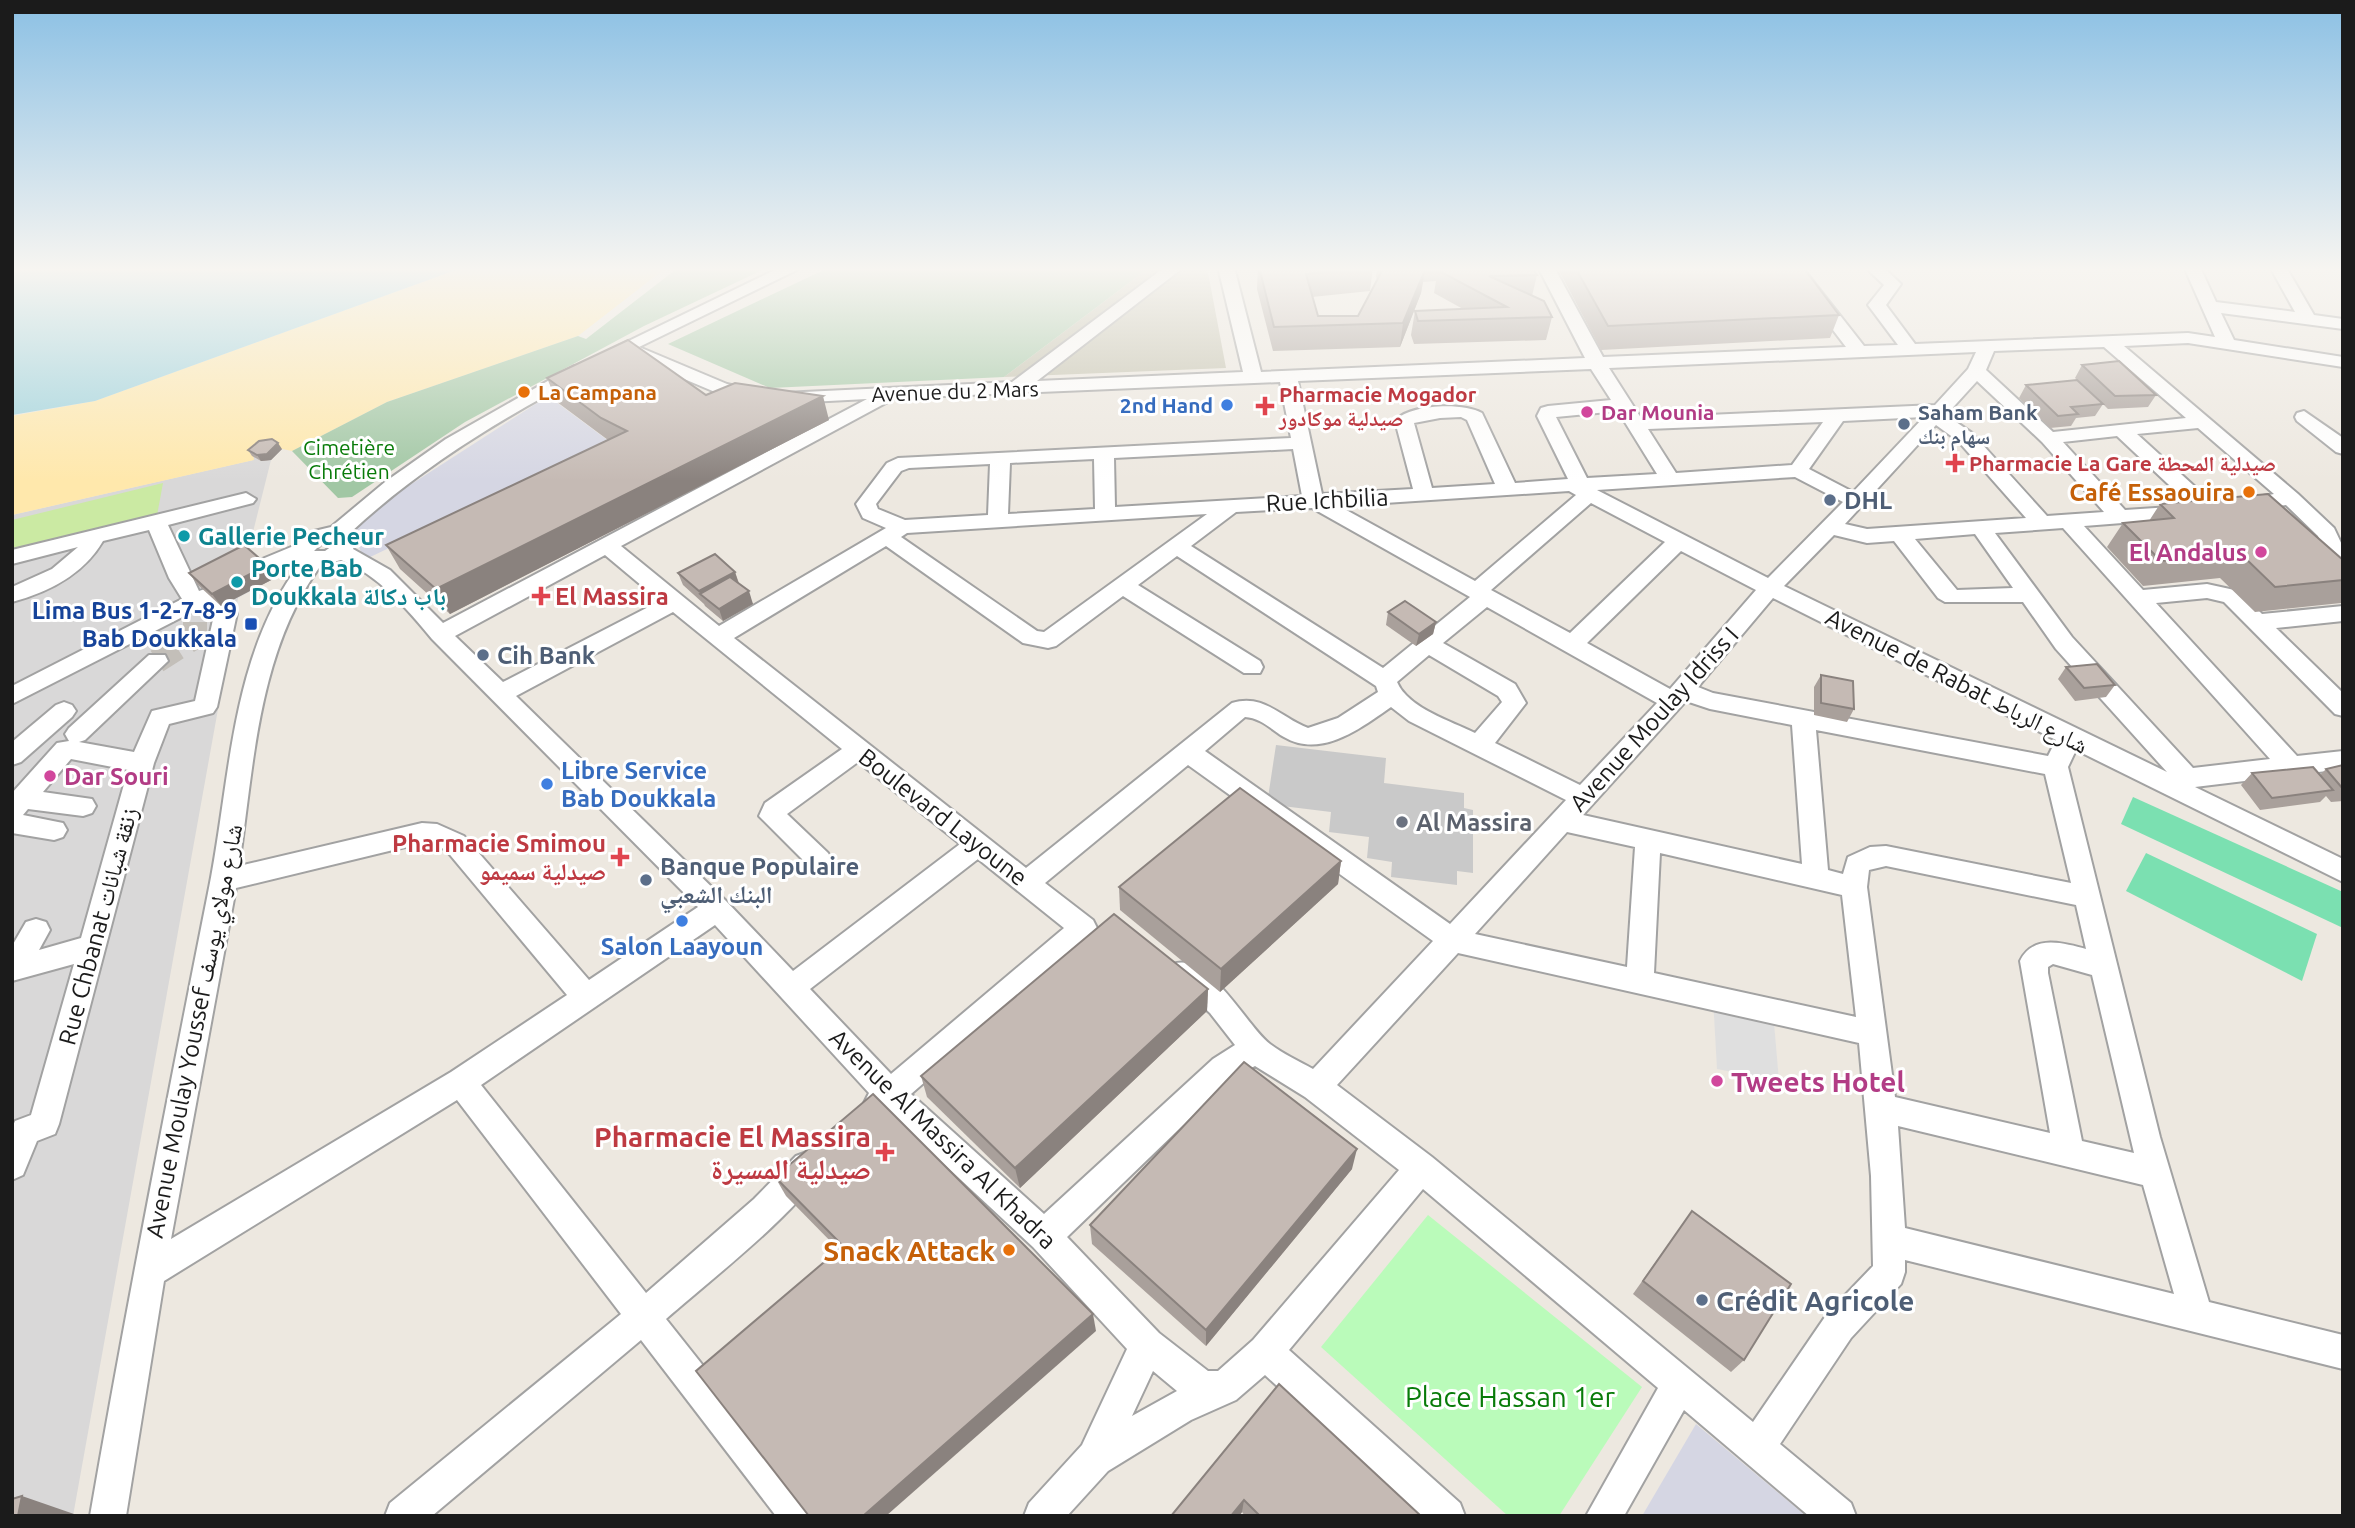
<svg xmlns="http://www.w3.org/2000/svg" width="2355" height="1528" viewBox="0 0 2355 1528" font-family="Ubuntu,'Noto Naskh Arabic',sans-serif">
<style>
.residential{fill:#d9d8d8}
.religious{fill:#c9c9c9}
.construction{fill:#c2c0ac}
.grass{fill:#cbeaa3}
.sand{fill:#ffe8ac}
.cemetery{fill:#a1c7a4}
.park{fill:#bafbba}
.pitch{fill:#7be0b1}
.parking{fill:#dfdfdf}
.plaza{fill:#d5d6e3}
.water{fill:#9fd3dd}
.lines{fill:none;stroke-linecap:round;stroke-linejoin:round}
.minor-tunnel{stroke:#c3bfb9;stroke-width:24;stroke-dasharray:24 12;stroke-linecap:butt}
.minor-casing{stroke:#a2a2a2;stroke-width:4}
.minor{fill:#fff;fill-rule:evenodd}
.wall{fill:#a9a09b}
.shaded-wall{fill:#8a827e}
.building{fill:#c5bab4;stroke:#8a827e;stroke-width:2}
.food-dot{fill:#e8710a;stroke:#fff;stroke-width:2.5}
.shop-dot{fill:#3f7fe0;stroke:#fff;stroke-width:2.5}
.health-dot{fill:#e0444e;stroke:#fff;stroke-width:2.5}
.hotel-dot{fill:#d1479c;stroke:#fff;stroke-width:2.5}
.service-dot{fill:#5c6f8a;stroke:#fff;stroke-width:2.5}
.culture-dot{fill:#0f9aa8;stroke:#fff;stroke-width:2.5}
.transit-dot{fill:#1a4fb4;stroke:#fff;stroke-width:2.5}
.worship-dot{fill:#6b7280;stroke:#fff;stroke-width:2.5}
.labels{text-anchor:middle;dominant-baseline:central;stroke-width:6;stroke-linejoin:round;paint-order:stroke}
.far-street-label{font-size:21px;fill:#1b1b1b;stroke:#fff}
.far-food-label{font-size:21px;font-weight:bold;fill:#c56008;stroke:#fff;text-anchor:start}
.far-health-label{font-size:21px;font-weight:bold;fill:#be3a42;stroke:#fff;text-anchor:start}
.far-shop-label{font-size:21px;font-weight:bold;fill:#366cbe;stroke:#fff;text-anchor:end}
.far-hotel-label{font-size:21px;font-weight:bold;fill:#b23c85;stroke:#fff;text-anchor:start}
.far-service-label{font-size:21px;font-weight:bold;fill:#4e5e75;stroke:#fff;text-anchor:start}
.far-park-label{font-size:21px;fill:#087b09;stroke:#fff}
.food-label{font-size:24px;font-weight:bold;fill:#c56008;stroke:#fff;text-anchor:end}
.street-label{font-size:24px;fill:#1b1b1b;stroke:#fff}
.service-label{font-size:24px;font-weight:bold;fill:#4e5e75;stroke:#fff;text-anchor:start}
.culture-label{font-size:24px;font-weight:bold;fill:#0d838f;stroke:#fff;text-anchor:start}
.hotel-label{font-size:24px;font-weight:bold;fill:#b23c85;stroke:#fff;text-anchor:end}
.health-label{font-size:24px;font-weight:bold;fill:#be3a42;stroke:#fff;text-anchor:start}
.transit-label{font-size:24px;font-weight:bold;fill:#164399;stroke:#fff;text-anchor:end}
.shop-label{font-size:24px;font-weight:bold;fill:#366cbe;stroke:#fff;text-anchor:start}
.worship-label{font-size:24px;font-weight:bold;fill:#5b616d;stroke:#fff;text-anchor:start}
.near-hotel-label{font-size:28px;font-weight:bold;fill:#b23c85;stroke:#fff;text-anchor:start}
.near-health-label{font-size:28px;font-weight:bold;fill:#be3a42;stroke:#fff;text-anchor:end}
.near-food-label{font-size:28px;font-weight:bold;fill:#c56008;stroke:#fff;text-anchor:end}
.near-service-label{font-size:28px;font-weight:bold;fill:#4e5e75;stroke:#fff;text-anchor:start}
.near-park-label{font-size:28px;fill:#087b09;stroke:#fff}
</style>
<rect width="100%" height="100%" fill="#ede8e0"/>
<polygon class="residential" points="275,445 282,449 271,460 246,560 252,558 275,578 238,598 73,1516 12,1516 12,515 253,460 252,456"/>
<polygon class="religious" points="1276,745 1386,758 1384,783 1464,793 1464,808 1473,810 1473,873 1457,871 1457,885 1391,877 1392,862 1367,858 1369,837 1329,832 1331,812 1267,804"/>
<polygon class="construction" points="1150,267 1207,267 1226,368 1004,377"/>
<polygon class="grass" points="163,483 156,521 12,556 12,520"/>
<polygon class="sand" points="464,267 667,267 578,336 387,402 292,451 268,446 253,454 254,460 12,515 12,416 95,401"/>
<g class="cemetery">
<polygon points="679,267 769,267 644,326 465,422 352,497 338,498 292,451 387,402 578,336 586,339"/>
<polygon points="830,267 1150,267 1004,377 770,388 668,344"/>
</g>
<polygon class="park" points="1428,1215 1642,1387 1559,1516 1508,1516 1321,1347"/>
<g class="pitch">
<polygon points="2133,797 2343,892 2343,928 2121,824"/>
<polygon points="2146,853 2317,934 2302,981 2126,891"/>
</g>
<polygon class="parking" points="1713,998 1773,1011 1779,1081 1717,1069"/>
<g class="plaza">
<polygon points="548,396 610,442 364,560 353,531 382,503"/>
<polygon points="1696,1424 1806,1516 1642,1516"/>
</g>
<polygon class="water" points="12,267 464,267 95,401 12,415"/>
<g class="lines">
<polyline class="minor-tunnel" points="157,661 195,637 195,602"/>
<defs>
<g id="minor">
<polygon points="781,267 803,267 639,347 727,384 761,392 763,396 761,400 754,402 715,392 625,354 615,357 606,352"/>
<path d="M1165 267H1184L1037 381 1243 372 1218 267H1234L1261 372 1585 358 1538 267H1554L1603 357 1846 347 1785 267H1802L1864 346 1898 345 1868 305 1884 285 1865 267H1883L1901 284 1886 305 1915 344 2188 333 2215 337 2184 267H2200L2216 302 2295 312 2270 267H2286L2314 315 2343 319V329L2221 313 2234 340 2343 357V367L2188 343 2124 346 2298 494 2334 528 2343 547V583L2332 576 2318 536 2286 505 2243 511 2236 509 2233 505 2236 501 2274 494 2198 428 2137 434 2215 505 2218 510 2208 516 2201 515 2117 436 2063 442 2125 510 2186 506 2196 512 2186 518 2084 526 2143 590 2207 584 2239 591 2262 614 2343 606V621L2276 628 2343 693V716L2335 714 2224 602 2207 598 2156 603 2297 756 2343 751V769L2195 787 2343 859V882L2076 750 2068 767 2160 1137 2209 1302 2343 1335V1369L1905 1260V1272L1901 1284 1851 1338 1780 1444 1851 1503 1856 1516H1809L1684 1410 1624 1516H1586L1658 1388 1423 1189 1289 1350 1460 1503 1465 1516H1419L1265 1375 1236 1400 1191 1420 1108 1471 1067 1516H1024L1029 1503 1082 1445 1127 1349 1033 1247 889 1113 879 1117 868 1113 864 1103 869 1093 715 925 481 1085 646 1293 754 1199 796 1156 807 1152 818 1156 823 1167C805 1207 703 1286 666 1319L812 1503 817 1516H776L641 1340 432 1516H385L390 1503 621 1314 457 1100 164 1281 126 1516H90C126 1308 167 1100 208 893 231 781 229 657 301 562L263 574 252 567 255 562 296 545 310 532 331 527 385 482 446 439 574 366H586L589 370 586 374C502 418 421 467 351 532L357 538 353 549 390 570 443 623 867 399 790 403 783 401 781 397 783 393 1012 382ZM2104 347 2186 418 2053 432 1986 370 1994 351ZM1976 352 1968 369 1935 405 1641 418 1609 368ZM1591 369 1611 400 1548 406 1541 408 1537 416 1568 479 1515 483 1482 413C1463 402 1409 404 1395 421L1413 489 1322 494 1298 381ZM1977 381 2042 442 2104 512 2047 516 1972 433 1946 415ZM1280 382 1291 438 898 458 887 463 856 504 863 518 886 528 719 626 621 546 895 398ZM1618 411 1657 474 1587 478 1556 417ZM1461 417 1467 420 1495 484 1432 488 1414 423 1440 418ZM1924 417 1853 492 1809 469 1843 421ZM1823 422 1792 465 1676 473 1648 429ZM1936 425 1958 441 2026 518 1867 529 1845 524ZM1293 449 1302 496 1115 507 1114 458ZM1094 459 1095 509 1008 514 1010 463ZM990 464 988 515 905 520 878 509 876 504 901 471 909 468ZM1795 477 1843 502 1768 578 1597 490ZM1569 491 1576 495 1475 581 1339 506ZM1591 503 1665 542 1570 633 1491 590ZM1312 508 1470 597 1383 668 1191 546 1236 512ZM1207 514 1044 632 1037 631 901 537 907 533ZM2063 528 2270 759 2193 768 2072 637 1995 533ZM1975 534 2013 588 1957 590 1915 539ZM1834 535 1867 543 1894 541 1938 598 1945 602H2023L2056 649 2167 772 1784 586ZM334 540 335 544 325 551H314L321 544ZM886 546 1023 643 1048 648 1056 646 1123 596 1244 673H1260L1263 667 1260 661 1138 585 1177 556 1376 686 1378 692 1338 718 1308 728C1281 718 1264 693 1232 703L1026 868 734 638ZM1681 551 1756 590 1670 689 1587 643ZM605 555 660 601 503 682 455 636ZM341 560C379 575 407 609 432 639L698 907 589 980 464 836 437 824 422 823 239 866C254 763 258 651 321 565ZM1773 598 2056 740 2048 756 1713 693 1698 687ZM1487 607 1657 703 1580 785 1495 743 1526 703 1515 684 1443 643ZM673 612 842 749 765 803 759 816 810 867 819 870 828 867 832 860 828 853 787 814 858 762 960 844 793 971 726 901 516 696ZM1429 655 1498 696 1502 702 1475 733C1451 721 1408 708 1397 682ZM1686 701 1710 709 1792 725 1802 864 1583 815ZM1391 707 1409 721 1566 800 1450 924 1205 751 1245 717C1261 718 1272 730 1284 737 1321 759 1361 728 1391 707ZM1816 730 2045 774 2071 883 1886 846 1870 847 1848 857 1843 874 1828 870ZM1188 765 1433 941 1313 1069C1299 1061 1283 1054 1270 1044 1246 1026 1209 951 1173 964L1169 972 1173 980 1210 1013 1235 1045 1213 1059 1044 1214 911 1094 1093 936 1097 928 1093 920 1045 883ZM1567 832 1635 847 1627 967 1475 934ZM422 843 433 844 446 850 567 995 451 1072 171 1239 236 888ZM1660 853 1842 895 1856 1017 1654 973ZM978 859 1064 928 891 1074 810 989ZM1886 866 2076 905 2086 949C2063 943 2033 934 2020 961L2050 1133 1895 1097 1867 887 1869 870ZM1458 953 1859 1043 1871 1176 1873 1266 1827 1314 1753 1422 1432 1157 1337 1085ZM2053 964 2092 975 2134 1153 2082 1141 2048 973V967ZM1255 1066 1305 1097 1399 1170 1253 1340 1218 1371H1208L1159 1333 1067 1237 1233 1077ZM1898 1126 2143 1185 2174 1294 1905 1228ZM1153 1371 1177 1391 1132 1416Z"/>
<polygon points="2304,411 2343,438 2343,454 2336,452 2297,421 2295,417 2297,413"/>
<path d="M246 493 256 499 253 503 168 525 199 591C214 585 229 599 237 613L217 707 213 713 169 724 154 763 59 1124 55 1134 37 1141 23 1175 12 1180V1128L15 1121 31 1115 74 964 12 981V946L26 922 36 919 46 922 50 930 39 950 81 938 128 770 71 759 43 792 92 799 96 806 92 813 83 816 28 809 23 815 63 823 67 830 63 837 54 840 12 833V793L57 743 69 741 65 734 69 728 149 655H165L168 661 85 740 79 742 134 752 152 711 195 701 214 615 204 606 12 704V686L182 599 169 578 149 530 103 541C83 575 49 592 12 602V587L52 569 78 547 12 564V550Z"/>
<polygon points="64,702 72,705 76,711 72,717 21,762 12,765 12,742 56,705"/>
</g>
</defs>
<use href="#minor" class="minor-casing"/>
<use href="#minor" class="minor"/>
</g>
<g class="wall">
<polygon points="1258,267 1373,267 1370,291 1312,297 1318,316 1358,316 1377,280 1376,276 1377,267 1532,267 1537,275 1532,296 1552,317 1546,340 1414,344 1411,335 1415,311 1463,309 1434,293 1436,281 1423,282 1421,293 1400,347 1273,351 1257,289"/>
<polygon points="1557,267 1803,267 1839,315 1830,338 1601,350"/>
<polygon points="2082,365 2156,395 2148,407 2108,409 2103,404 2095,416 2076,418 2071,426 2050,428 2019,398 2026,385 2085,387 2075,378"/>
<polygon points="547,378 706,395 829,420 450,614 400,569 386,545 608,440 557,402"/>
<polygon points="282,449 271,460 261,461 252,456 248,450"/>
<polygon points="2160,504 2343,560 2343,601 2341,603 2255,612 2220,578 2143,586 2107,547 2123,523 2149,521"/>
<polygon points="267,565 275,578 221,606 198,585 189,573"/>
<polygon points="735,572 739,583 753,604 723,621 705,606 704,604 683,585 678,573"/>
<polygon points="1388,612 1436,622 1433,634 1416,646 1386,625"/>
<polygon points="2066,667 2115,685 2106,697 2075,701 2058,679"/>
<polygon points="1821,675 1854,709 1847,722 1814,715 1814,687"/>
<polygon points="2343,765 2343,801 2331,802 2326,796 2320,802 2260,810 2241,785 2252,773 2320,775 2326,769"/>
<polygon points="1341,861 1338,884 1220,992 1120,910 1119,887"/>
<polygon points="1208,989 1207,1011 1020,1188 927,1097 921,1076"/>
<polygon points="1352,1169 1206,1346 1092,1244 1090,1225"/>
<polygon points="775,1177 1096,1331 839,1250 786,1196"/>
<polygon points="1682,1225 1744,1360 1731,1372 1633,1294"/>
<polygon points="1279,1384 1421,1516 1245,1516 1242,1512 1239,1516"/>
</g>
<g class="shaded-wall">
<polygon points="1425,270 1421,293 1400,347 1403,323"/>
<polygon points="823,396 829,420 450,614 436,589"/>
<polygon points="278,443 282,449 271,460 261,461 257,455"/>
<polygon points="267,565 275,578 221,606 212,594"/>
<polygon points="735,572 739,585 700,594 703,604 699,591"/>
<polygon points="749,591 753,604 723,621 719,609"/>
<polygon points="1436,622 1433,634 1416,646 1419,634"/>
<polygon points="1341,861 1338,884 1220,992 1221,969"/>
<polygon points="1208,989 1207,1011 1020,1188 1015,1168"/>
<polygon points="1357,1149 1352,1169 1206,1346 1206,1330"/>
<polygon points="1093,1314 1096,1331 886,1516 863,1516"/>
<polygon points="22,1496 74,1514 73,1516 18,1516"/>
<polygon points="1244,1500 1242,1512 1239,1516 1231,1516"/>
</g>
<g class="building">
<polygon points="1259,267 1373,267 1306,274 1318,316 1358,316 1384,267 1405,267 1425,270 1403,323 1274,327"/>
<polygon points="1442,267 1532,267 1537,275 1489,276 1544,301 1552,317 1418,321 1415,311 1507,307 1437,270"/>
<polygon points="1575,267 1803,267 1839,315 1608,326"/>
<polygon points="628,340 706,395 735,383 823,396 436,589 386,545 627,431 601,418 547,378"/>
<polygon points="2119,361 2156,395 2115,396 2082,365"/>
<polygon points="2077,380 2103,404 2071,407 2078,414 2058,416 2026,385"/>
<polygon points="272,439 278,443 267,454 257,455 248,450 259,441"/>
<polygon points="2268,494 2343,560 2343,580 2275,587 2240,553 2161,561 2123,523 2174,518 2160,504"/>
<polygon points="244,545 267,565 212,594 189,573"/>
<polygon points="715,554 735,572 699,591 678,573"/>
<polygon points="730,577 749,591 719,609 700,594"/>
<polygon points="1405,601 1436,622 1419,634 1388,612"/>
<polygon points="2097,664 2115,685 2084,688 2066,667"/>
<polygon points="1821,675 1853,681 1854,709 1821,703"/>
<polygon points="2343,765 2343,789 2326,769"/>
<polygon points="2313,767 2333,790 2272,798 2252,773"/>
<polygon points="1240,788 1341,861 1221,969 1119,887"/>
<polygon points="1114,914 1208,989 1015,1168 921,1076"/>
<polygon points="1244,1062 1357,1149 1206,1330 1090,1225"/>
<polygon points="873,1094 1093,1314 863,1516 809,1516 696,1371 843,1246 775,1177"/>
<polygon points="1692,1211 1791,1284 1744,1360 1643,1281"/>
<polygon points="1279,1384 1421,1516 1260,1516 1244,1500 1231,1516 1171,1516"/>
<polygon points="22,1496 18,1516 12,1516 12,1499"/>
</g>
<linearGradient id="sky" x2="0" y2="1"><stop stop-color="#8bc0e4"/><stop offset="0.56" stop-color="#f7f5f1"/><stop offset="1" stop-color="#f7f5f1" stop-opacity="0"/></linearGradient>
<rect width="2355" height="481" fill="url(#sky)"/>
<g class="food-dot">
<circle cx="524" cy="392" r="7"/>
<circle cx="2249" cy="492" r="7"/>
<circle cx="1009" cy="1250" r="7"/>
</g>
<g class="shop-dot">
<circle cx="1227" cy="405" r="7"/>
<circle cx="547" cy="784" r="7"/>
<circle cx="682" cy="921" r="7"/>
</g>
<g class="health-dot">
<path d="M1261.5 395.5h7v7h7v7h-7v7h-7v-7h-7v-7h7z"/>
<path d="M1951.5 452.5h7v7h7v7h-7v7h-7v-7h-7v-7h7z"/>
<path d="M537.5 585.5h7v7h7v7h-7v7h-7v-7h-7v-7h7z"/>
<path d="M616.5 846.5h7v7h7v7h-7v7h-7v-7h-7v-7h7z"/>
<path d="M881.5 1141.5h7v7h7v7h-7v7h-7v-7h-7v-7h7z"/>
</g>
<g class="hotel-dot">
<circle cx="1587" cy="412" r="7"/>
<circle cx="2261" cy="552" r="7"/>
<circle cx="50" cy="776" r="7"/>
<circle cx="1717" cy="1081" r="7"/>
</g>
<g class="service-dot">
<circle cx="1904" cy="424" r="7"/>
<circle cx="1830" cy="500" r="7"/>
<circle cx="483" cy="655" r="7"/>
<circle cx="646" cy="880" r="7"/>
<circle cx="1702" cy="1300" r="7"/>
</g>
<g class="culture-dot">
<circle cx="184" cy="536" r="7"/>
<circle cx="237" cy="582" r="7"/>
</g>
<rect class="transit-dot" x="244" y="617" width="14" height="14" rx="3.5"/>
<circle class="worship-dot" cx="1402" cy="822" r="7"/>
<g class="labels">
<g class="far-street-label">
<text transform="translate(955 391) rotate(-2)">Avenue du 2 Mars</text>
</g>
<g class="far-food-label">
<text x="538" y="392">La Campana</text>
</g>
<g class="far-health-label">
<text x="1279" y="394">Pharmacie Mogador<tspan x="1279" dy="24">صيدلية موكادور</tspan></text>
<text x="1969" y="463">Pharmacie La Gare صيدلية المحطة</text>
</g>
<g class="far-shop-label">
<text x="1213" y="405">2nd Hand</text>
</g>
<g class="far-hotel-label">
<text x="1601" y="412">Dar Mounia</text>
</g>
<g class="far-service-label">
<text x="1918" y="412">Saham Bank<tspan x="1918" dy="24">سهام بنك</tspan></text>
</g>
<g class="far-park-label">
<text x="349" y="447">Cimetière<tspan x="349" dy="24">Chrétien</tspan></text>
</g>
<g class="food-label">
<text x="2235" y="492">Café Essaouira</text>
</g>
<g class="street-label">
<text transform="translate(1327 500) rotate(-3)">Rue Ichbilia</text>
<text transform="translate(1957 681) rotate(27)">Avenue de Rabat شارع الرباط</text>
<text transform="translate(1654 719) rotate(-48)">Avenue Moulay Idriss I</text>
<text transform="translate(943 817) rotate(38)">Boulevard Layoune</text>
<text transform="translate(98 926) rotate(-75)">Rue Chbanat زنقة شبانات</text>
<text transform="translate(194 1031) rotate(-79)">Avenue Moulay Youssef شارع مولاي يوسف</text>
<text transform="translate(943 1139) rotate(44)">Avenue Al Massira Al Khadra</text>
</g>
<g class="service-label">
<text x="1844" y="500">DHL</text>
<text x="497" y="655">Cih Bank</text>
<text x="660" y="866">Banque Populaire<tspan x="660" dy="28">البنك الشعبي</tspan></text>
</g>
<g class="culture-label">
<text x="198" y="536">Gallerie Pecheur</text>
<text x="251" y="568">Porte Bab<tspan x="251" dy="28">Doukkala باب دكالة</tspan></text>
</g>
<g class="hotel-label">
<text x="2247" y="552">El Andalus</text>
<text x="64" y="776" text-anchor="start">Dar Souri</text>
</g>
<g class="health-label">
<text x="555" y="596">El Massira</text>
<text x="606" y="843" text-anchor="end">Pharmacie Smimou<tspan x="606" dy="28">صيدلية سميمو</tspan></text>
</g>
<g class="transit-label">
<text x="237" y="610">Lima Bus 1-2-7-8-9<tspan x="237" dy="28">Bab Doukkala</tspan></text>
</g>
<g class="shop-label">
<text x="561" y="770">Libre Service<tspan x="561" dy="28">Bab Doukkala</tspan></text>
<text x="682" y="946" text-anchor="middle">Salon Laayoun</text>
</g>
<g class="worship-label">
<text x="1416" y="822">Al Massira</text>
</g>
<g class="near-hotel-label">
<text x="1731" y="1081">Tweets Hotel</text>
</g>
<g class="near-health-label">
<text x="871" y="1136">Pharmacie El Massira<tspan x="871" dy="32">صيدلية المسيرة</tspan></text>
</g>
<g class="near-food-label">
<text x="995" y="1250">Snack Attack</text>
</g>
<g class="near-service-label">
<text x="1716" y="1300">Crédit Agricole</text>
</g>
<g class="near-park-label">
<text x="1510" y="1396">Place Hassan 1er</text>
</g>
</g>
<rect width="2355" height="1528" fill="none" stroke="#1b1b1b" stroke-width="28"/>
</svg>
